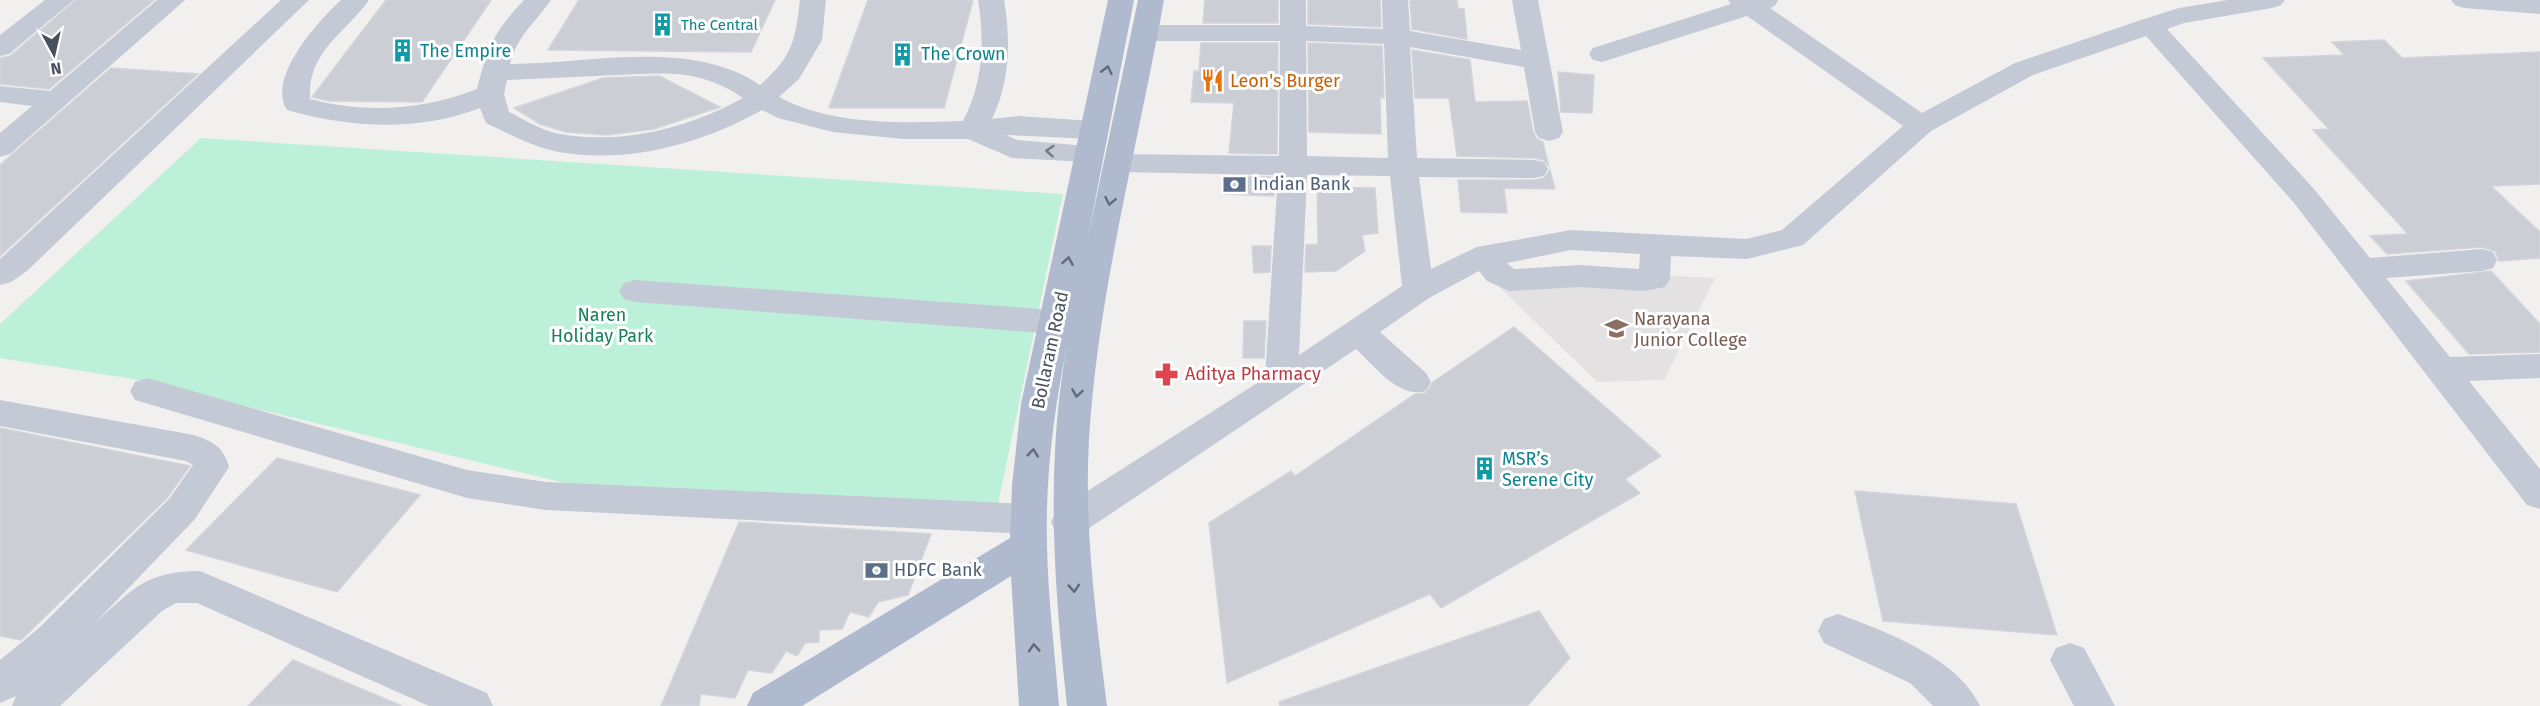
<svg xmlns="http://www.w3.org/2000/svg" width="2540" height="706" viewBox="0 0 2540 706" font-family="'Fira Sans',sans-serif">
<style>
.education{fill:#e3e1e1}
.green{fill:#bdf0d8}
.building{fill:#cbced5;stroke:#d3d4db;stroke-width:1.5}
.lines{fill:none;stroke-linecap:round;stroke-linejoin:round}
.minor{fill:#c3c9d5;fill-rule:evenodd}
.major{fill:#afbacf;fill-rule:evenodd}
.oneway{stroke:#616a7a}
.oneway2{stroke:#727a87}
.labels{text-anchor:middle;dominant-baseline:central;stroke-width:6;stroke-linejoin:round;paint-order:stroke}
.far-culture-label{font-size:15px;fill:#0d838f;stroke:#fff;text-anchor:start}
.culture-label{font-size:18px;fill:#0d838f;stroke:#fff;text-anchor:start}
.food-label{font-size:18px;fill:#c56008;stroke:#fff;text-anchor:start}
.service-label{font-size:18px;fill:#4e5e75;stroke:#fff;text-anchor:start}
.park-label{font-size:18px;fill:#15815a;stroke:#fff}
.education-label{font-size:18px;fill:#785e54;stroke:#fff;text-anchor:start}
.street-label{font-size:18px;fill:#47505d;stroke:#fff}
.health-label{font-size:18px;fill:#be3a42;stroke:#fff;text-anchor:start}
</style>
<rect width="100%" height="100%" fill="#f2f0ef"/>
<polygon class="education" points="1531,269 1715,278 1664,380 1597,382 1490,278"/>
<polygon class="green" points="201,138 1063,194 998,504 573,485 133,379 0,358 0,324"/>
<g class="building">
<polygon points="76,0 154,0 49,89 0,84 0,58 10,56"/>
<polygon points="386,0 491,0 422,102 330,101 312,97"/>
<polygon points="579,0 775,0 751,52 548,50"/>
<polygon points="868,0 973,0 944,108 829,108"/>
<polygon points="1205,0 1278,0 1278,23 1203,23"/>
<polygon points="1308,0 1380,0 1381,27 1308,24"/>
<polygon points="1410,0 1457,0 1458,8 1464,9 1467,39 1412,29"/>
<polygon points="2384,40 2402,58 2540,52 2540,184 2491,186 2540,232 2540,258 2499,261 2495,251 2482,247 2387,254 2370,236 2408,234 2313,130 2329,129 2263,58 2344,55 2332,42"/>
<polygon points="1201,43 1278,43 1277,154 1229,153 1234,103 1191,102 1194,71 1199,71"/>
<polygon points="1308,43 1382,46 1384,98 1380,97 1381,134 1309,132"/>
<polygon points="1412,50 1470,60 1475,102 1527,101 1533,132 1537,139 1543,142 1549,167 1544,160 1534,158 1457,156 1449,98 1415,98"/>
<polygon points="111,68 198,74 0,256 0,165"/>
<polygon points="1558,72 1594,75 1592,113 1561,112"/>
<polygon points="659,76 720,107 654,129 607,135 566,132 540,124 514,108 603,78"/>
<polygon points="1550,170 1555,189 1504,188 1507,213 1461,212 1458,180 1534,180 1544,178"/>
<polygon points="1227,176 1276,177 1274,196 1225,194"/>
<polygon points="1317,187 1375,188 1378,233 1362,235 1365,251 1336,271 1305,272 1306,245 1318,244"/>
<polygon points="1252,246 1271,246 1270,272 1254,273"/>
<polygon points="2491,271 2540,324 2540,352 2469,354 2406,281"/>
<polygon points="1244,321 1266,321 1264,358 1243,358"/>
<polygon points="1514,327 1661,456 1625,479 1640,493 1441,608 1430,594 1227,683 1209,523 1291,471 1295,476 1415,394 1426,393 1433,382"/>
<polygon points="0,428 190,466 167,498 21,640 0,636"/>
<polygon points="277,458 420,495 337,592 186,550"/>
<polygon points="1855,491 2016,504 2057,635 1883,621"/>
<polygon points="739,522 931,534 908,595 878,602 869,617 850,612 842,629 819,630 819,642 805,643 797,656 786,651 772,673 748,670 735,698 701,694 699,706 661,706"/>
<polygon points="1539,611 1570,658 1527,706 1280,706 1279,702"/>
<polygon points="293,660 402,706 248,706"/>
</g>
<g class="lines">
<g class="minor">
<polygon points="45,0 74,0 9,54 0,56 0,35"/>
<polygon points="157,0 185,0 10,154 0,157 0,133 32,106 0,102 0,86 50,91"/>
<polygon points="281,0 309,0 27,271 11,282 0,285 0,259"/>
<path d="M341 0H369C346 33 307 51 310 99 366 114 424 110 477 89 488 46 493 33 524 0H551C535 23 517 36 510 64 591 64 690 38 760 85 793 56 795 41 800 0H826L822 40 799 79 779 97C832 126 905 123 963 121 983 84 985 41 978 0H1004C1011 40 1010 82 992 119L1018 116 1093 121 1103 124 1107 130 1103 136 1093 139 1006 135 1017 140 1098 147 1102 153 1098 159 1088 162 1012 158 968 139H903L833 132 778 118 762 110C702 144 628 164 559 152 533 147 510 134 486 123L480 108C418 132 350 128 287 110 266 78 319 20 341 0ZM639 74C680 72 708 74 743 98 688 128 623 145 560 134 542 131 525 120 509 112L504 94 507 80Z"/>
<path d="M1280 0H1306V26L1383 29 1382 0H1408L1410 31 1521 50 1512 0H1538L1563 132 1559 138 1549 141 1539 138 1535 132 1524 67 1410 47 1417 158 1534 160 1544 162 1548 169 1544 176 1534 178 1419 177 1431 269 1477 247 1571 230 1747 239 1782 230 1903 126 1747 16 1602 62 1593 60 1589 54 1593 48 1731 4 1728 0H1778L1775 6 1770 8 1922 113 2015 63 2141 20 2179 8 2228 0H2285L2281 5 2272 8 2184 23 2167 29 2314 189 2370 258 2482 249 2493 252 2497 260 2493 268 2482 271 2386 278 2450 357 2540 354V378L2469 381 2540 469V509L2527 505 2294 203 2146 36 2033 75 1931 131 1803 245 1747 259 1671 256 1670 279 1665 287 1644 291 1579 287 1509 291 1487 281 1479 271 1429 298 1380 332 1426 373 1431 382 1426 391C1398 399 1375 366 1356 349L1082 533 1069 537 1056 533 1051 522 1056 511 1265 378 1278 175 1118 172 1108 170 1104 163 1108 156 1118 154 1279 156 1280 41H1145L1136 39 1132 33 1136 27 1145 25H1280ZM1306 41 1384 44 1388 158 1307 156ZM1307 175 1390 176 1402 286 1299 355ZM1571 250 1640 254 1639 269 1579 265 1514 269 1507 263Z"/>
<polygon points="2451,0 2540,0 2540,14 2464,8 2455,5"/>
<polygon points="635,280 1056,310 1067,314 1072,322 1067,330 1056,334 635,302 624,299 619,291 624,283"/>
<polygon points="147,378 467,470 546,482 1029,504 1042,508 1047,519 1042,530 1029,534 546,510 467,498 135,400 130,391 135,382"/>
<path d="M0 400 194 435C212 441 224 447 229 467L195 519 94 624C132 590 145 571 200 571L487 693 493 706H429L197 603H176L162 611 60 706H12L16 696 0 703V660L39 628 169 499 193 465 186 461 0 426Z"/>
<path d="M1838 614C1885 631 1958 658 1980 706H1933L1910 683 1824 643 1818 631 1824 619Z"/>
<polygon points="2070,643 2084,648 2115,706 2074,706 2050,660 2056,648"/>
</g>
<path class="major" d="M1108 0H1134L1088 237 1138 0H1164C1138 146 1098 291 1089 439 1084 528 1096 618 1107 706H1067C1054 585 1045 466 1067 345 1054 411 1045 478 1047 546 1048 599 1055 653 1059 706H1019L1011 576 802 706H747L753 693 1010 538 1012 485 1021 404Z"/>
</g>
<defs><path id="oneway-chevron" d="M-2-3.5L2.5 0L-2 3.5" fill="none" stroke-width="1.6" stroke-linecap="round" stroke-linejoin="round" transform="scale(1.5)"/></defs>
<g class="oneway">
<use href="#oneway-chevron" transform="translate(1107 70) rotate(-77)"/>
<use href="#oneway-chevron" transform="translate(1110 201) rotate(101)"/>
<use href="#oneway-chevron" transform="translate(1068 261) rotate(-80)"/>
<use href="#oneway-chevron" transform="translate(1077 393) rotate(99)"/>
<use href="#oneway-chevron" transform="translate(1033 453) rotate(-84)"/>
<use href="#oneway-chevron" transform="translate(1074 588) rotate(86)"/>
<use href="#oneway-chevron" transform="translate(1034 648) rotate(-94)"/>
</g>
<use class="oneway2" href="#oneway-chevron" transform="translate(1050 151) rotate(-176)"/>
<defs>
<symbol id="building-bare" viewBox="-9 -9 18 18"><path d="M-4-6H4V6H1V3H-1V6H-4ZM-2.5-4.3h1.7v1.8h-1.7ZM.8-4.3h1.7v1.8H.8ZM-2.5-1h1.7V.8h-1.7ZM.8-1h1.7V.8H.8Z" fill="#0f9aa8" stroke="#fff" stroke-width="2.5" paint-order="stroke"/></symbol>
<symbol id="restaurant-bare" viewBox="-9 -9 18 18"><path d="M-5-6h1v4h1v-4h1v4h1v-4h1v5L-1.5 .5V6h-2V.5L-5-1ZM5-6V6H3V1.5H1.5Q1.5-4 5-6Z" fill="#e8710a" stroke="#fff" stroke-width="2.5" paint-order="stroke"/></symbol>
<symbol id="bank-bare" viewBox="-9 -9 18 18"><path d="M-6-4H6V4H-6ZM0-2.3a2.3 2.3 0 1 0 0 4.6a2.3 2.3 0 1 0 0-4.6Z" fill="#5c6f8a" stroke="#fff" stroke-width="2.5" paint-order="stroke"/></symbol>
<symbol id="university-bare" viewBox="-9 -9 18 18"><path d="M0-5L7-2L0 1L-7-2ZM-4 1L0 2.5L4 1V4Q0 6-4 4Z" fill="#8d6e63" stroke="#fff" stroke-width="2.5" paint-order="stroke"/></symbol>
<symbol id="pharmacy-bare" viewBox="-9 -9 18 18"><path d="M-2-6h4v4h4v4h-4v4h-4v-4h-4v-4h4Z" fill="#e0444e" stroke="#fff" stroke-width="2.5" paint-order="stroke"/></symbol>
</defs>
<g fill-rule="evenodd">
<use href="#building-bare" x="646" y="8" width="33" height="33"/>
<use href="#building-bare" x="386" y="34" width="33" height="33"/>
<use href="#building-bare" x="886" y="38" width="33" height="33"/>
<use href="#restaurant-bare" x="1196" y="64" width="33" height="33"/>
<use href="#bank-bare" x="1218" y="168" width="33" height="33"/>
<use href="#university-bare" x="1600" y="312" width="33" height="33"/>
<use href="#pharmacy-bare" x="1150" y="358" width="33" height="33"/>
<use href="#building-bare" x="1468" y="452" width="33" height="33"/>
<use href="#bank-bare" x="860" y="554" width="33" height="33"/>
</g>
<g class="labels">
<g class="far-culture-label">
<text x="681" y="25">The Central</text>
</g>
<g class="culture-label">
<text x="420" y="51">The Empire</text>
<text x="921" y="54">The Crown</text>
<text x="1502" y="459">MSR’s<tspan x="1502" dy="21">Serene City</tspan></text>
</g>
<g class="food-label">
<text x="1230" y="81">Leon's Burger</text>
</g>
<g class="service-label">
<text x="1253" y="184">Indian Bank</text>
<text x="894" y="570">HDFC Bank</text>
</g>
<g class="park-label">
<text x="602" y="315">Naren<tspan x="602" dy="21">Holiday Park</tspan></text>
</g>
<g class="education-label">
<text x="1634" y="319">Narayana<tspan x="1634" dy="21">Junior College</tspan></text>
</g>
<g class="street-label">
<text transform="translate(1050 350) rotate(-78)">Bollaram Road</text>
</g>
<g class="health-label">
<text x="1185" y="374">Aditya Pharmacy</text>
</g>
</g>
<g transform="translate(54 54) rotate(172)" stroke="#ffffff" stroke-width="4.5" paint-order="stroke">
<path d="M0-4.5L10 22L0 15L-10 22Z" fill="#47505d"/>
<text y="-9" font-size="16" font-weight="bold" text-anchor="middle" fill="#47505d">N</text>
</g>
</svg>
